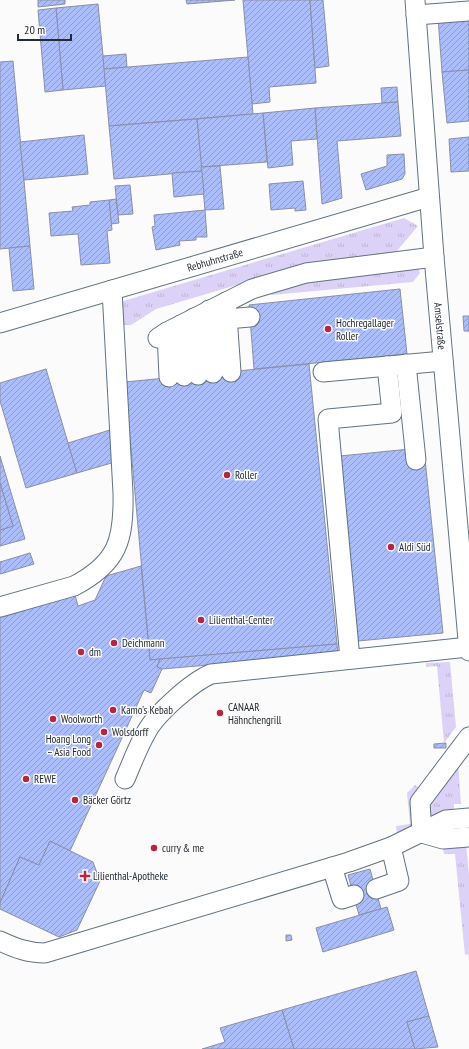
<svg xmlns="http://www.w3.org/2000/svg" width="469" height="1049" viewBox="0 0 469 1049" font-family="'PT Sans Narrow',sans-serif">
<style>
.grass{fill:url(#grass-tufts)}
.building{fill:url(#building-hatch);stroke:#898fa6}
.lines{fill:none;stroke-linecap:round;stroke-linejoin:round}
.minor-casing{stroke:#607384;stroke-width:21}
.minor{stroke:#fff;stroke-width:19}
.poi-dot{fill:#b8263e;stroke:#fbfbfb;stroke-width:1.5}
.labels{text-anchor:middle;dominant-baseline:central;stroke-width:3;stroke-linejoin:round;paint-order:stroke}
.street-label{font-size:11px;fill:#242c33;stroke:#fbfbfb}
.poi-label{font-size:11px;fill:#242c33;stroke:#fbfbfb;text-anchor:start}
</style>
<defs>
<pattern id="grass-tufts" width="24" height="20" patternUnits="userSpaceOnUse"><rect width="24" height="20" fill="#dcd1f6"/><path d="M3 7l-1-3M5 7V3M7 7l1-3M15 17l-1-3M17 17v-4M19 17l1-3" fill="none" stroke="#bdb4d3"/></pattern>
<pattern id="building-hatch" width="6" height="6" patternUnits="userSpaceOnUse"><rect width="6" height="6" fill="#acbdfc"/><path d="M-1 1l2-2M0 6l6-6M5 7l2-2" fill="none" stroke="#8c9acd"/></pattern>
</defs>
<rect width="100%" height="100%" fill="#fbfbfb"/>
<g class="grass">
<polygon points="404,218 418,226 396,252 304,265 156,309 131,325 121,325 120,302"/>
<polygon points="416,268 419,270 420,273 413,282 271,295 271,292 306,282"/>
<polygon points="450,662 456,727 444,743 437,666 426,667 426,663"/>
<polygon points="458,762 461,804 454,804 454,812 428,821 427,808"/>
<polygon points="415,785 421,789 413,828 397,834 396,826 410,824 407,793"/>
<polygon points="466,844 469,874 469,961 468,954 465,955 455,854 444,854 443,846"/>
</g>
<g class="building">
<polygon points="38,0 65,0 65,4 38,7"/>
<polygon points="186,0 235,0 187,4"/>
<polygon points="243,0 310,0 316,83 269,87 270,102 252,104"/>
<polygon points="310,0 323,0 329,66 315,68"/>
<polygon points="98,4 106,86 63,90 56,8"/>
<polygon points="56,8 63,90 45,92 38,10"/>
<polygon points="469,15 469,70 442,72 438,17"/>
<polygon points="126,54 127,67 104,69 103,56"/>
<polygon points="248,57 253,114 109,126 104,69"/>
<polygon points="13,61 30,246 0,249 0,62"/>
<polygon points="469,70 469,121 447,123 442,72"/>
<polygon points="397,87 398,102 382,103 381,88"/>
<polygon points="398,102 401,136 337,141 342,198 322,204 315,108"/>
<polygon points="315,108 317,139 291,141 293,165 268,168 263,113"/>
<polygon points="263,113 267,162 201,167 197,119"/>
<polygon points="197,119 202,171 114,179 109,126"/>
<polygon points="84,135 88,174 24,180 20,142"/>
<polygon points="469,137 469,171 451,172 449,139"/>
<polygon points="404,154 405,174 402,179 366,190 361,174 387,166 387,155"/>
<polygon points="220,166 224,209 205,210 201,167"/>
<polygon points="202,171 204,194 174,197 172,173"/>
<polygon points="303,181 306,210 295,211 295,208 271,210 269,184"/>
<polygon points="130,185 133,214 118,215 115,186"/>
<polygon points="116,199 119,223 111,224 109,200"/>
<polygon points="109,200 112,230 107,231 110,263 81,265 78,234 51,236 49,213 73,211 72,207 90,205 90,202"/>
<polygon points="205,210 207,237 196,237 196,240 179,241 180,245 156,250 152,227 155,226 154,215"/>
<polygon points="30,246 34,289 13,291 9,248"/>
<polygon points="400,289 407,354 254,369 249,305"/>
<polygon points="463,316 469,316 469,331 464,331"/>
<polygon points="309,364 337,644 150,660 125,382"/>
<polygon points="46,369 77,473 26,488 0,401 0,383"/>
<polygon points="113,429 115,462 77,473 68,443"/>
<polygon points="410,449 411,460 425,459 443,633 358,641 340,456"/>
<polygon points="0,456 25,539 0,546 0,530 13,526 0,483"/>
<polygon points="0,483 13,526 0,530"/>
<polygon points="30,553 34,564 0,574 0,562"/>
<polygon points="141,566 150,660 160,659 157,667 162,669 151,693 144,690 70,851 50,841 39,865 20,857 0,903 0,618 75,595 78,606 95,600 106,576"/>
<polygon points="337,644 338,654 162,669 157,667 160,659"/>
<polygon points="446,743 446,748 434,748 434,744"/>
<polygon points="50,841 93,862 100,881 77,930 59,937 0,909 0,903 20,857 39,865"/>
<polygon points="370,869 381,909 359,915 348,875"/>
<polygon points="387,907 394,930 323,952 316,928"/>
<polygon points="286,935 291,935 292,940 286,941"/>
<polygon points="416,971 429,1016 407,1022 415,1049 294,1049 282,1010"/>
<polygon points="282,1010 294,1049 202,1049 225,1042 220,1028"/>
<polygon points="429,1016 438,1047 415,1049 407,1022"/>
</g>
<g class="lines">
<defs>
<g id="minor">
<path id="s1" d="M415 0 434 257 469 651"/>
<polyline points="416,15 469,11"/>
<polyline points="226,302 231,372"/>
<polyline points="209,310 213,373"/>
<polyline points="194,318 198,375"/>
<polyline points="227,319 250,317"/>
<path id="s2" d="M0 323 429 197"/>
<polyline points="181,325 184,376"/>
<polyline points="167,332 169,377"/>
<polyline points="158,338 167,332 252,289 306,273 434,257"/>
<polyline points="406,364 416,460"/>
<polyline points="323,372 443,361"/>
<path d="M0 607 74 586C118 563 124 540 123 493L112 290"/>
<polyline points="350,659 328,419 392,413 387,366"/>
<path d="M125 779C132 763 138 746 147 731 157 713 192 682 211 674L469 647"/>
<polyline points="422,833 420,802 469,737"/>
<polyline points="422,833 443,839 469,837"/>
<polyline points="332,867 342,899 354,895"/>
<polyline points="376,889 399,881 391,847"/>
<path d="M0 941C15 948 28 953 45 953L349 862 391 847 446 820 469 818"/>
</g>
</defs>
<use href="#minor" class="minor-casing"/>
<use href="#minor" class="minor"/>
</g>
<g class="poi-dot">
<circle cx="328" cy="329" r="4"/>
<circle cx="227" cy="475" r="4"/>
<circle cx="391" cy="547" r="4"/>
<circle cx="201" cy="620" r="4"/>
<circle cx="114" cy="643" r="4"/>
<circle cx="81" cy="652" r="4"/>
<circle cx="113" cy="710" r="4"/>
<circle cx="220" cy="713" r="4"/>
<circle cx="53" cy="719" r="4"/>
<circle cx="104" cy="732" r="4"/>
<circle cx="99" cy="745" r="4"/>
<circle cx="26" cy="779" r="4"/>
<circle cx="75" cy="800" r="4"/>
<circle cx="154" cy="848" r="4"/>
<path d="M83 870h4v4h4v4h-4v4h-4v-4h-4v-4h4z"/>
</g>
<g class="labels">
<g class="street-label">
<text stroke="none"><textPath href="#s2" startOffset="224">Rebhuhnstraße</textPath></text>
<text stroke="none"><textPath href="#s1" startOffset="327">Amselstraße</textPath></text>
</g>
<g class="poi-label">
<text x="336" y="323">Hochregallager<tspan x="336" dy="13">Roller</tspan></text>
<text x="235" y="475">Roller</text>
<text x="399" y="547">Aldi Süd</text>
<text x="209" y="620">Lilienthal-Center</text>
<text x="122" y="643">Deichmann</text>
<text x="89" y="652">dm</text>
<text x="228" y="707">CANAAR<tspan x="228" dy="13">Hähnchengrill</tspan></text>
<text x="121" y="710">Kamo's Kebab</text>
<text x="61" y="719">Woolworth</text>
<text x="112" y="732">Wolsdorff</text>
<text x="91" y="739" text-anchor="end">Hoang Long<tspan x="91" dy="13">– Asia Food</tspan></text>
<text x="34" y="779">REWE</text>
<text x="83" y="800">Bäcker Görtz</text>
<text x="162" y="848">curry &amp; me</text>
<text x="93" y="876">Lilienthal-Apotheke</text>
</g>
</g>
<path d="M18 34v6h53v-6" fill="none" stroke="#242c33" stroke-width="2"/>
<text x="24" y="34" font-size="12" fill="#242c33" stroke="#fbfbfb" stroke-width="3" paint-order="stroke">20 m</text>
</svg>
